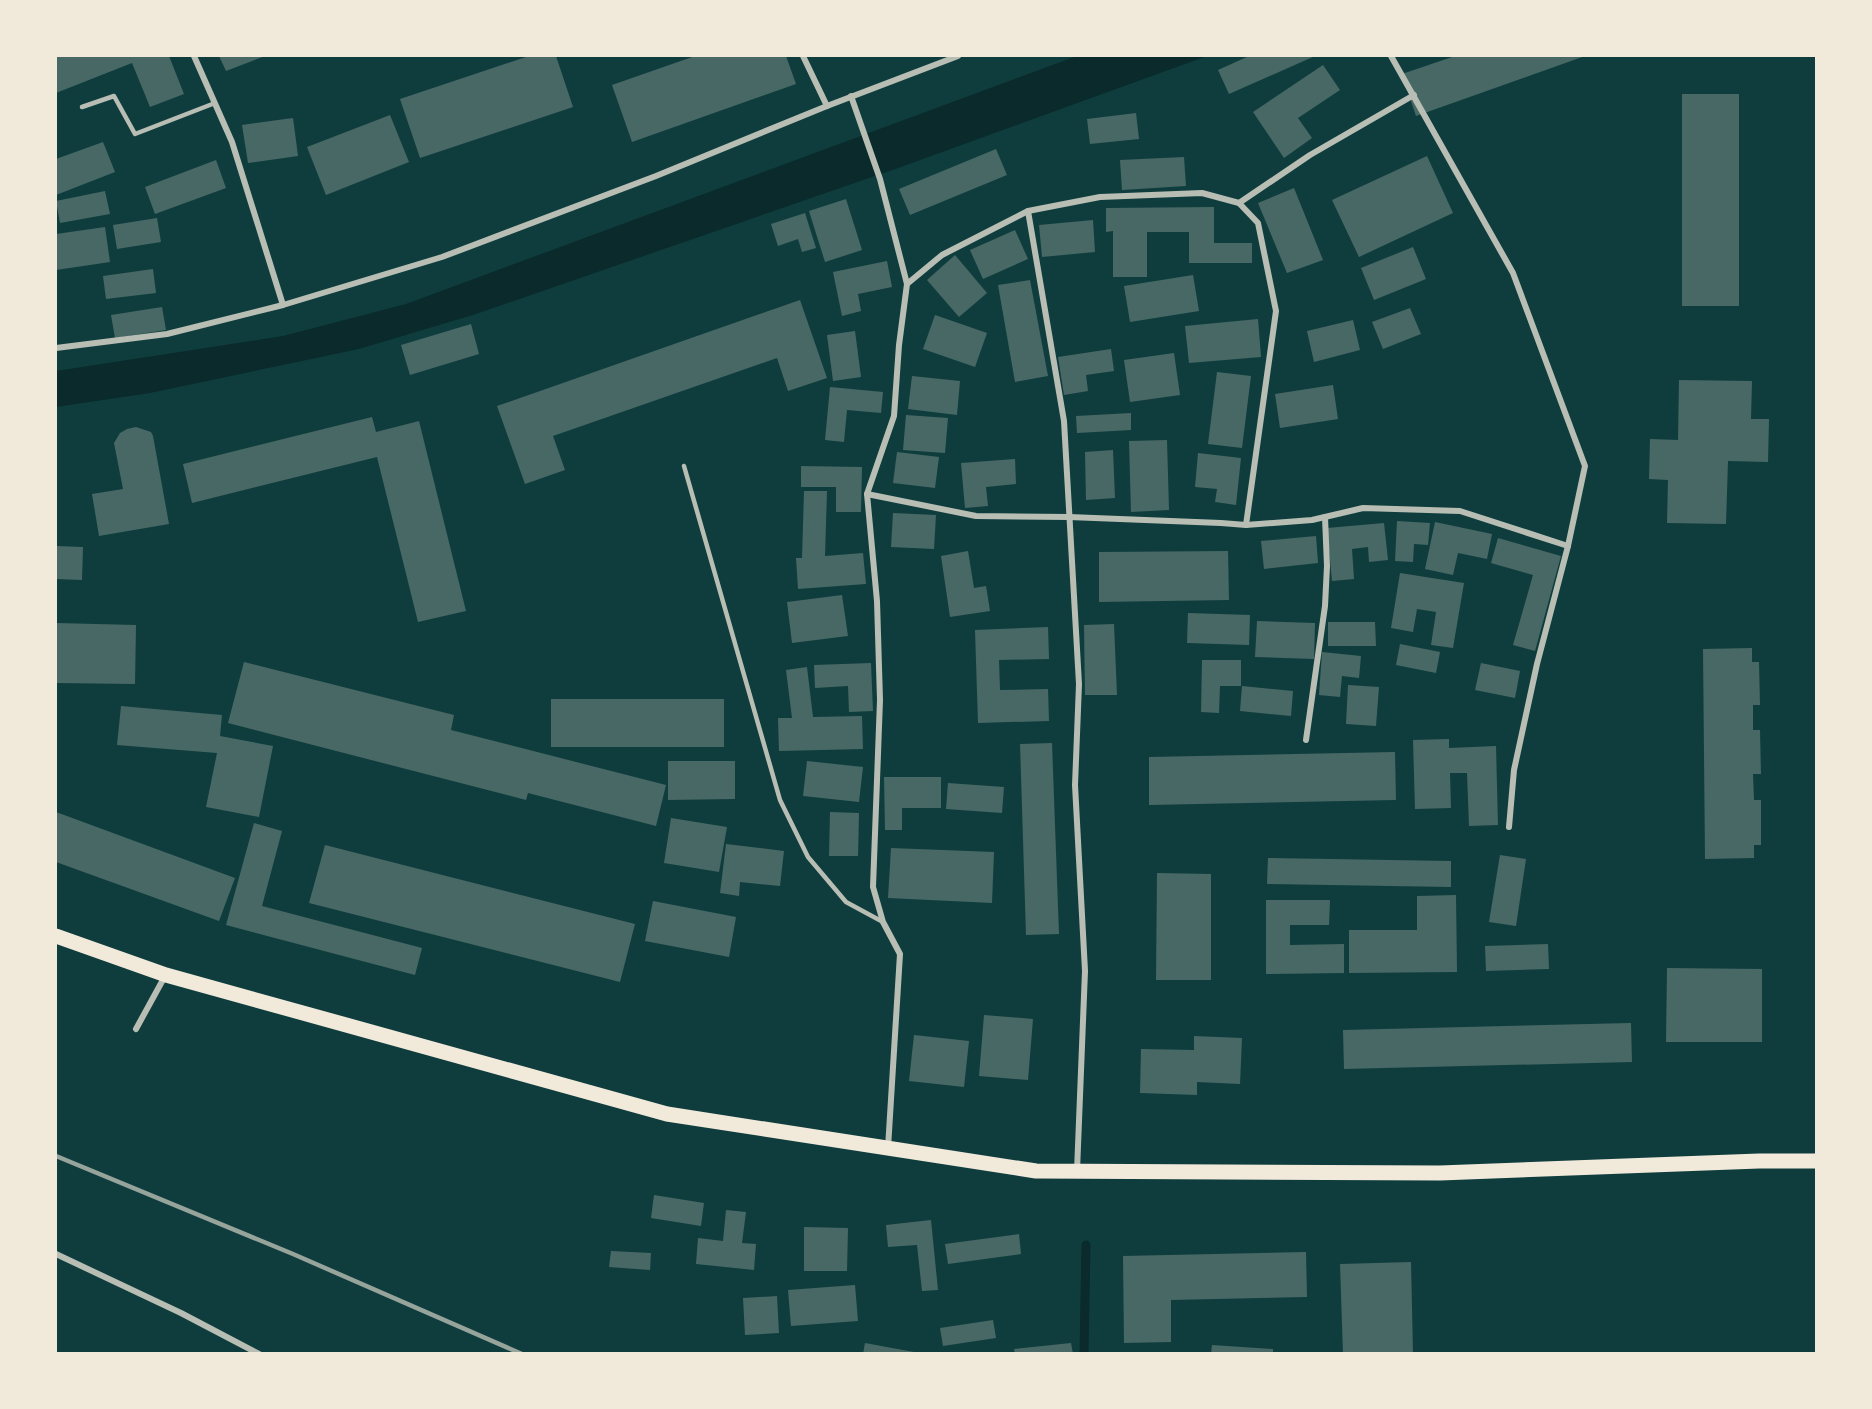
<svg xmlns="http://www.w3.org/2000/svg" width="1872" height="1409" viewBox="0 0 1872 1409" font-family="'Roboto Condensed',sans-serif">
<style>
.water{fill:#0a2a2b}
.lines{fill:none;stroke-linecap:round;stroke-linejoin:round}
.stream{stroke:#0a2a2b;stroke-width:9}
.building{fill:#486865}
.service{stroke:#b8beb3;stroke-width:4.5}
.minor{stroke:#b8beb3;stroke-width:6}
.primary{stroke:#f1e9da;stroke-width:15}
.rail{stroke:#97a49c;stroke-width:4.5}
</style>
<rect width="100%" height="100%" fill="#0f3d3e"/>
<polygon class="water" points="1077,56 1207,56 901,167 476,314 359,349 150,393 56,407 56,371 283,336 406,304"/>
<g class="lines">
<polyline class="stream" points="1084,1354 1086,1245"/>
</g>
<g class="building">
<polygon points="56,56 169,56 184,94 150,107 132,63 56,93"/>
<polygon points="219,56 265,56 226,71"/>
<polygon points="529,56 556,56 573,107 420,158 400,99"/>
<polygon points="695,56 786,56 796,84 632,142 612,85"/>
<polygon points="1249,56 1315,56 1229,94 1218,70"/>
<polygon points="1455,56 1585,56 1416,116 1402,74"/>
<polygon points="1323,65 1340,90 1298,118 1312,138 1284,158 1253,112"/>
<rect x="1682" y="94" width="57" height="212"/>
<polygon points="1136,113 1139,139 1090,144 1087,119"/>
<polygon points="390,115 409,162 326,195 307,147"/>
<polygon points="293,118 298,156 248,163 242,125"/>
<polygon points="103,142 115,172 56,195 56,159"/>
<polygon points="996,149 1007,175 910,215 899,189"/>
<polygon points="1427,156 1453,213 1359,257 1332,200"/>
<polygon points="1184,157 1186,186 1122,190 1120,160"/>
<polygon points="216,160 226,188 155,214 145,187"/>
<polygon points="1294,188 1323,260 1287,273 1258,203"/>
<polygon points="105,191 110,214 60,223 56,201"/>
<polygon points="846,199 862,250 825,262 809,211"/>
<polygon points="1214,207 1214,243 1252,243 1252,263 1189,263 1189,232 1147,232 1147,277 1113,277 1113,231 1106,232 1106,208"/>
<polygon points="805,213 816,248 802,252 798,239 778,246 771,224"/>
<polygon points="157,218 161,242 117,249 113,225"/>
<polygon points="1093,220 1095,252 1042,257 1039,225"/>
<polygon points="105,227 110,262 56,270 56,234"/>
<polygon points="1015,230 1028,259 983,279 970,250"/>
<polygon points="1413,247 1426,279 1374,300 1361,268"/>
<polygon points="955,255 987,293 959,317 927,280"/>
<polygon points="887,261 892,287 858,294 861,311 842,316 833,272"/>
<polygon points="153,269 156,293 106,299 103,276"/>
<polygon points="1193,275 1199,311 1130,322 1124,286"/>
<polygon points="1030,280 1048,376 1015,382 998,285"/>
<polygon points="800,300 827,378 788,391 777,358 553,436 565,470 525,484 497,406"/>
<polygon points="162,307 166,330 115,338 111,315"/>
<polygon points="1410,308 1421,334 1383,349 1372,322"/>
<polygon points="935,315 987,333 975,367 923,349"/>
<polygon points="1258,319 1261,357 1189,363 1185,326"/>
<polygon points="1353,320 1360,350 1314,362 1307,331"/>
<polygon points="471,324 479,354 410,375 401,345"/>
<polygon points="855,331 861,377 833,381 827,335"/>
<polygon points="1111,349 1114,371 1086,375 1088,391 1064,395 1058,357"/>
<polygon points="1174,353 1180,395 1130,402 1124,360"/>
<polygon points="1217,372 1251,376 1242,448 1208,444"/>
<polygon points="912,376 960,381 957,415 908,409"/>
<polygon points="1679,380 1752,381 1751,419 1769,419 1768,462 1728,461 1726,524 1667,523 1668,480 1649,479 1650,439 1678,440"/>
<polygon points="1333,385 1338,419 1280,428 1275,394"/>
<polygon points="830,387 883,392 881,413 847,410 844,442 825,440"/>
<polygon points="1131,413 1131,430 1077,433 1076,416"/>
<polygon points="906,415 948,418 945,453 903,450"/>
<polygon points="372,417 376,432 419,421 466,611 418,622 377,457 192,503 183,464"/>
<polygon points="136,427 151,432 153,436 169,524 99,536 92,494 123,489 114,443 120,433 127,429"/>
<polygon points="1167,440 1169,510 1131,512 1129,441"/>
<polygon points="1113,450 1115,498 1086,500 1085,452"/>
<polygon points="897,452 939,457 935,488 893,483"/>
<polygon points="1198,453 1241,458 1236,505 1215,502 1217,489 1195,487"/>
<polygon points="1015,459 1016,484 986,487 988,506 965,508 961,463"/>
<polygon points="801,466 862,467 861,512 836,512 836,487 801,487"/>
<polygon points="804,491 827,491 825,556 863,553 866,584 798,589 796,558 802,558"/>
<polygon points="893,513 936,515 934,549 891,547"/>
<polygon points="1397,521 1430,523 1428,545 1414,544 1413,562 1395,561"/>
<polygon points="1435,522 1492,534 1487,559 1458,553 1453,575 1425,569"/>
<polygon points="1384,523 1388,560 1369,562 1368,547 1352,549 1354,579 1332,581 1327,528"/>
<polygon points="1316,536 1318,563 1264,569 1261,541"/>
<polygon points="1498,538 1561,556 1535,651 1513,645 1533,575 1491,563"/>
<polygon points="56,546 83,547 82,580 56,579"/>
<polygon points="968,551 974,588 986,586 990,611 950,617 941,556"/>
<polygon points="1228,551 1229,600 1099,602 1099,552"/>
<polygon points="1400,573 1464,583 1453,648 1431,645 1436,612 1417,609 1413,632 1391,628"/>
<polygon points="842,595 848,636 792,643 787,602"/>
<polygon points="1188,613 1250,615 1249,645 1187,643"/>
<polygon points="1257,621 1315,623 1314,659 1255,657"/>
<polygon points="1328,622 1375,622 1376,646 1328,646"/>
<polygon points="56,623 136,625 135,684 56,683"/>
<polygon points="1114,624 1117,695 1085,695 1084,625"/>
<polygon points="1048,627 1049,659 999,660 1000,690 1048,689 1049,721 978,723 975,630"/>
<polygon points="1400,644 1440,652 1436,673 1396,665"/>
<polygon points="1752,648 1752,662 1759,662 1760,705 1753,705 1753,730 1760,730 1761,774 1753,774 1754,800 1761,800 1761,845 1754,845 1754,858 1705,859 1703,649"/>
<polygon points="1322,652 1361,656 1359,678 1342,676 1340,697 1319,695"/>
<polygon points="1202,660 1241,660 1241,686 1220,686 1219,713 1201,712"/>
<polygon points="244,662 454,715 451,730 666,785 656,826 528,793 526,800 228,723"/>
<polygon points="871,663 873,711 849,712 848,686 815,688 814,665"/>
<polygon points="1481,663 1520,671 1515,698 1475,690"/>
<polygon points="807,667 813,717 862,716 863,749 779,751 778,718 792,718 786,670"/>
<polygon points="1348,685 1379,687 1376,726 1346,724"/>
<polygon points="1242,686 1293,691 1291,716 1240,711"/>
<rect x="551" y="699" width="173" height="48"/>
<polygon points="121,706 222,715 220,736 273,746 259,817 206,807 217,753 117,745"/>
<polygon points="1449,739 1449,748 1496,746 1498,825 1469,826 1467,773 1450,773 1451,808 1415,809 1413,740"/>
<polygon points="1052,743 1059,934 1026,935 1020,744"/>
<polygon points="1395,752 1396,800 1149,805 1149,757"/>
<polygon points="668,761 735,761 735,799 668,800"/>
<polygon points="807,761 863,767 859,802 803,796"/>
<polygon points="884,777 941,777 941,808 902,808 902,830 885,830"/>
<polygon points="948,783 1004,787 1002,813 946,809"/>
<polygon points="56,812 235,878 219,921 56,862"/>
<polygon points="830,812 859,813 858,856 829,856"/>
<polygon points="671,818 727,827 719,872 664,863"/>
<polygon points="254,823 282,831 262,906 422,948 415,975 226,925"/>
<polygon points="726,844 784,851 780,886 740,882 739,896 720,893"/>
<polygon points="325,845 635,924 620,982 309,903"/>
<polygon points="891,848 994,852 992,903 888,898"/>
<polygon points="1500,855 1526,859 1516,926 1489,922"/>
<polygon points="1268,858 1451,861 1451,887 1267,884"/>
<polygon points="1157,873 1211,874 1211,980 1156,980"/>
<polygon points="1456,895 1457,972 1349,973 1349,930 1417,930 1417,896"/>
<polygon points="1266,900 1330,900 1329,925 1290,925 1290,945 1344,944 1344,973 1266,974"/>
<polygon points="653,901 736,917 729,957 645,941"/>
<polygon points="1548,944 1549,969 1486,971 1485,946"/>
<polygon points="1667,968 1762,969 1762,1042 1666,1042"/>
<polygon points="984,1015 1033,1019 1028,1080 979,1076"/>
<polygon points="1631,1023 1632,1062 1344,1069 1343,1030"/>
<polygon points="914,1035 969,1041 964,1087 909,1081"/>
<polygon points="1194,1036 1242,1038 1240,1084 1197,1082 1197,1095 1140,1093 1141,1049 1194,1050"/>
<polygon points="654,1195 704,1203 701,1226 651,1218"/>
<polygon points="726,1210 746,1212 742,1243 756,1244 754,1270 696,1264 698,1238 723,1241"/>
<polygon points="931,1220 938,1290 922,1291 917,1245 888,1247 886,1225"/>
<polygon points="804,1227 848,1228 847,1271 804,1271"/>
<polygon points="1019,1234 1021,1254 948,1264 945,1244"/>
<polygon points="611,1251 651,1253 650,1270 609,1267"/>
<polygon points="1306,1252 1307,1297 1171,1300 1171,1342 1124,1343 1123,1256"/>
<polygon points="1411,1262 1413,1354 1343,1354 1340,1264"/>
<polygon points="855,1285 858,1321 791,1326 788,1290"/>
<polygon points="777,1296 779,1333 745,1335 743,1298"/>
<polygon points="993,1320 996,1338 943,1346 940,1328"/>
<polygon points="865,1343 914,1352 914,1354 863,1354"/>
<polygon points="1071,1343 1073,1354 1015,1354 1014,1349"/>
<polygon points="1212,1345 1273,1349 1273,1354 1211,1354"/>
</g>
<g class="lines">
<g class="service">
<polyline points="82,107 114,96 135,134 215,103"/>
<polyline points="684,466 780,800 808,857 846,902 883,922"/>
</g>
<g class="minor">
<polyline points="194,56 232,142 283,305"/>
<polyline points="803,56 827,106"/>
<polyline points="1391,56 1513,273 1585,466 1568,546 1537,664 1514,770 1509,827"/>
<polyline points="851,96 880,179 907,284"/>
<polyline points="1239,203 1310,155 1414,95"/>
<polyline points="1028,211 1064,421 1079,684 1075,785 1085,971 1077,1171"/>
<polyline points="56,348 167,334 283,305 442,257 656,176 827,106 958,56"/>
<polyline points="867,494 976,516 1069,517 1221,523 1246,525 1312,520 1363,508 1460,511 1568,546"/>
<polyline points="1306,740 1325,606 1327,566 1325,517"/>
<polyline points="136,1029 165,976"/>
<polyline points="888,1148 900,954 883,922 873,887 880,700 877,601 867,494 894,416 899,345 907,284 942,255 1028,211 1100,197 1202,193 1239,203 1258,223 1276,311 1246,525"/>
<polyline points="56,1254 181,1313 259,1354"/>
</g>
<polyline class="primary" points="56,936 166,975 667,1114 1036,1171 1440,1173 1759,1161 1816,1161"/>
<polyline class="rail" points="56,1156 293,1254 522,1354"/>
</g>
<rect width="1872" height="1409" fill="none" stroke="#f1e9da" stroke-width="114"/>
</svg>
